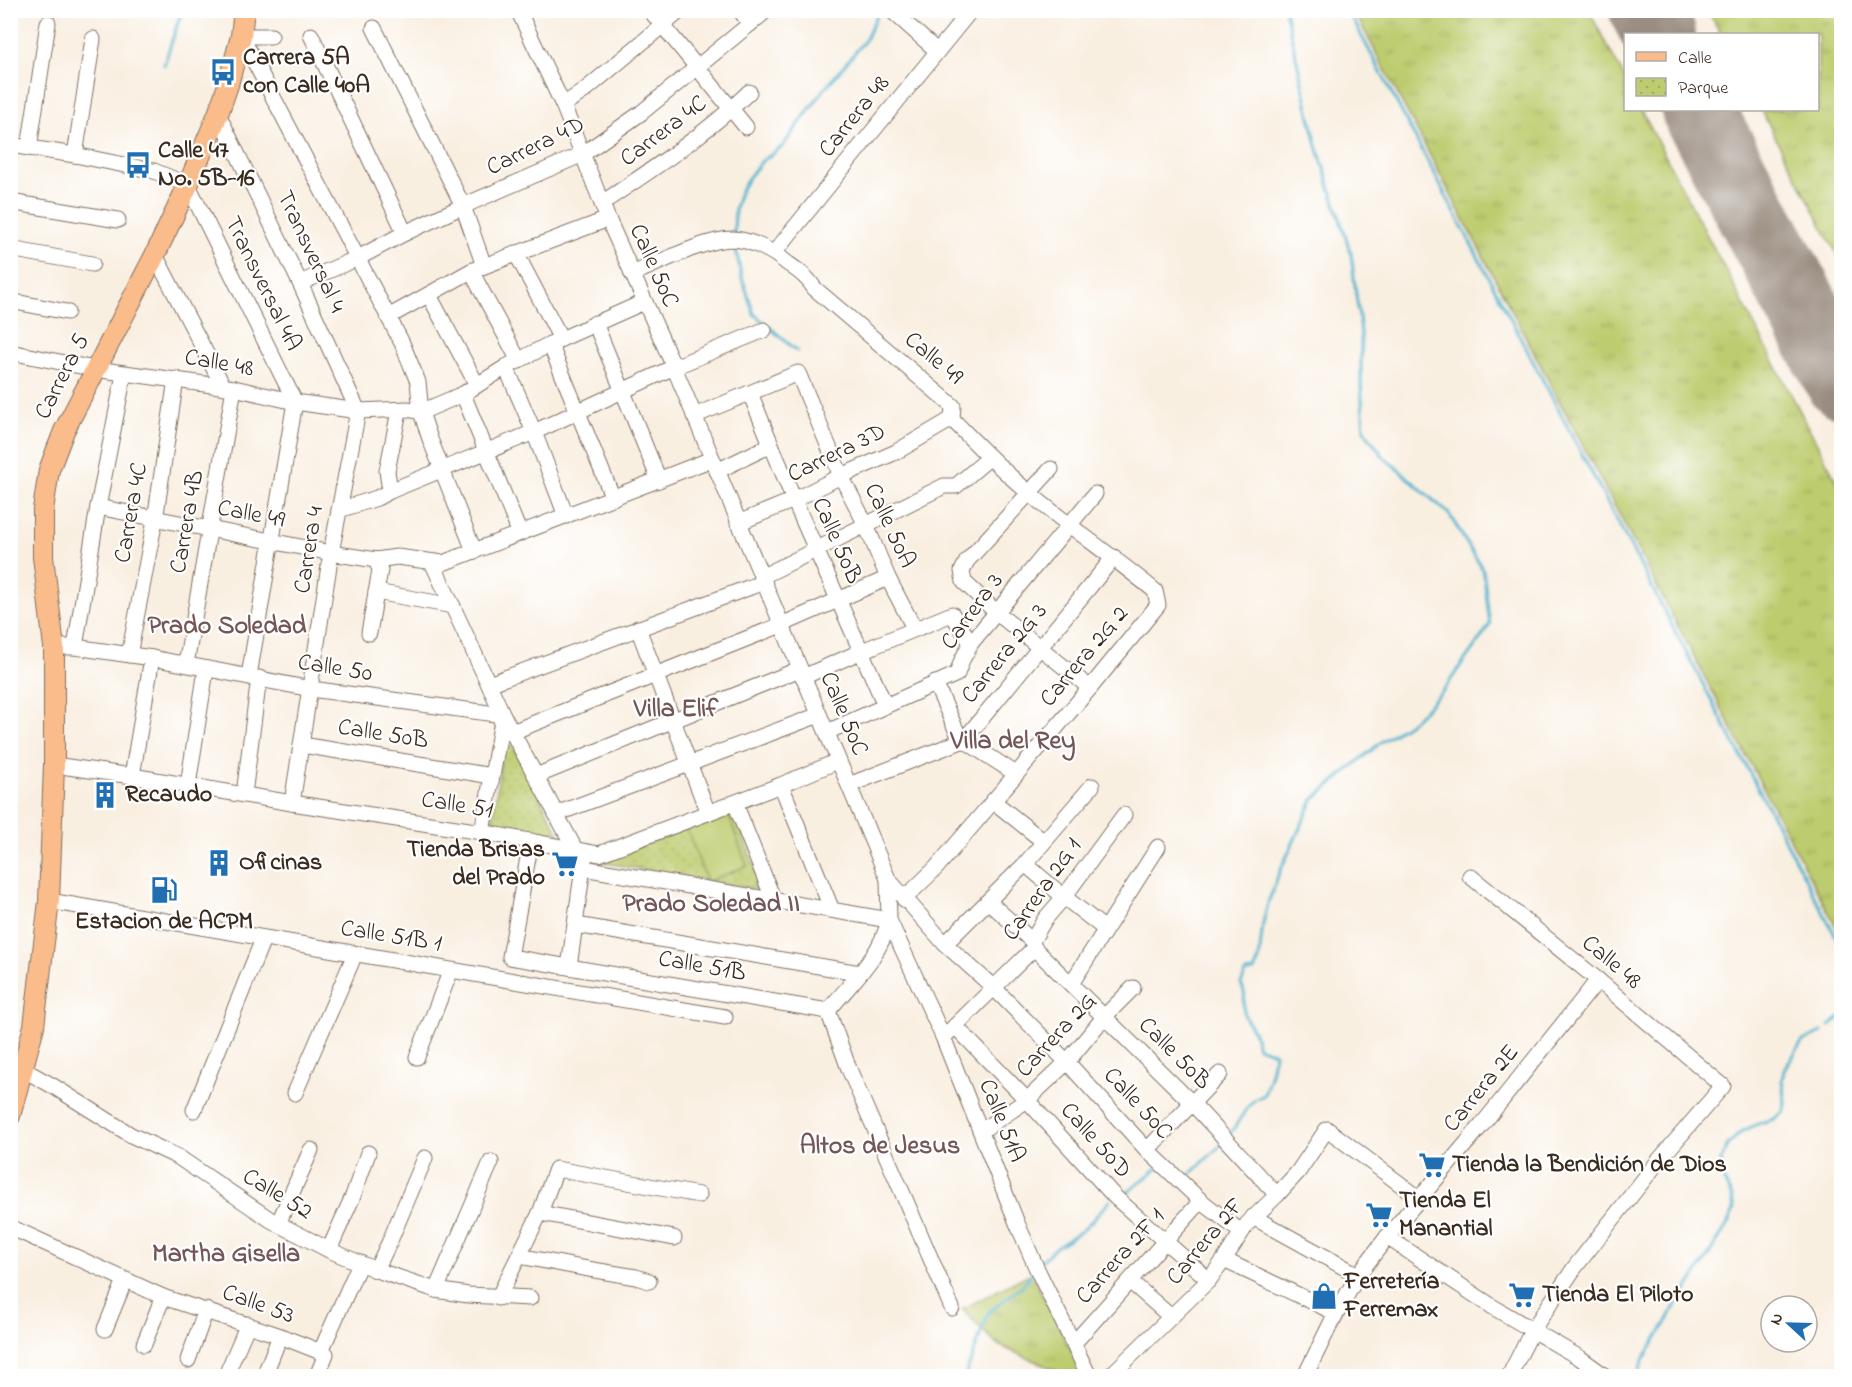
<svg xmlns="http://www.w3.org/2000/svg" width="1852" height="1387" viewBox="0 0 1852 1387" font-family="'Indie Flower',sans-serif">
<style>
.grass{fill:url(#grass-tufts);stroke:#7c7b46;stroke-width:1.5}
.park{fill:url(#park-dots);stroke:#7c7b46;stroke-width:1.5}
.pitch{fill:#bdcc6e;stroke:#7c7b46;stroke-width:1.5}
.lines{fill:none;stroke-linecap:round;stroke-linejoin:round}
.stream{stroke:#4fb3ce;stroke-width:3}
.taxiway{stroke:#9a8c80;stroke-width:30}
.runway{stroke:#9a8c80;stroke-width:74}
.minor-casing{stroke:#7e6f62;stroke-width:17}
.major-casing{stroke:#7e6f62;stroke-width:22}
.minor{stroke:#fff;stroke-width:15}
.major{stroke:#fabc8b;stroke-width:20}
.labels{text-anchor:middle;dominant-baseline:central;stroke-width:4.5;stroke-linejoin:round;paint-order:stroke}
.poi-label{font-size:24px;font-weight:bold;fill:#3b2a1e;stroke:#fff;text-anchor:start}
.street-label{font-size:24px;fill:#3b2a1e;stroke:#fff}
.neighbourhood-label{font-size:26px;font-weight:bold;fill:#745656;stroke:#fff}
</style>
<defs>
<pattern id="grass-tufts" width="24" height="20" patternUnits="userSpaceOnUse" patternTransform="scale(1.5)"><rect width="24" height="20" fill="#bdcc6e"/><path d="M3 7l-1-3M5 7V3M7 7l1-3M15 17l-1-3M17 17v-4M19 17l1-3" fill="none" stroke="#a3af5f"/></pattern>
<pattern id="park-dots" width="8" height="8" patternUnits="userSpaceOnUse" patternTransform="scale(1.5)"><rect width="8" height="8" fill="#bdcc6e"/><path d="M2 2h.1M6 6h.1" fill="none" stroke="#a3af5f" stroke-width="1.8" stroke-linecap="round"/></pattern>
</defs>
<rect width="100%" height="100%" fill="#fff"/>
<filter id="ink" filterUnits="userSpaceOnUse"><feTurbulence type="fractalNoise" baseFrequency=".0167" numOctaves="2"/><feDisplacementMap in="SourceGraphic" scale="12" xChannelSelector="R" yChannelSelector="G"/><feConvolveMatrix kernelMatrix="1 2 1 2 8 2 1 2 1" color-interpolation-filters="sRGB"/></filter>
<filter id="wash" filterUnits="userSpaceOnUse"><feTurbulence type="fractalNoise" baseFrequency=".008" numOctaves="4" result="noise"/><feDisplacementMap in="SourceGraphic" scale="24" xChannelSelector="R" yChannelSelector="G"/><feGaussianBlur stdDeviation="1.35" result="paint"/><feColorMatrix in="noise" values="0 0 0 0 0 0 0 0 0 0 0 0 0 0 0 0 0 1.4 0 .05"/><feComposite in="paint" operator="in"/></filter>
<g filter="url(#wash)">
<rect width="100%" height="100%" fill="#f9efe1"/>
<g class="grass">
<polygon points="1354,11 1589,11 1625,79 1626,110 1641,110 1841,489 1841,936"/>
<polygon points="1708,11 1841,11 1841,262 1761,110 1818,110 1818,34 1721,34"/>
<polygon points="1031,1273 1084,1376 1069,1376 996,1344 962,1309"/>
</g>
<g class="park">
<polygon points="505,731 561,837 492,824"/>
<polygon points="733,809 764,891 600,862"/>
</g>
<polygon class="pitch" points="727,811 747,866 707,882 686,827"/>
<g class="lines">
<g class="stream">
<polyline points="1348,10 1842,948"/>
<polyline points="164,65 182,10"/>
<path d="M734 234 735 208 740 192 749 177 762 161 782 147 823 91 866 39C868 29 878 20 877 10"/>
<polyline points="735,244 741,275 754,314 797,351"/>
<polyline points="1829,1026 1842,1016"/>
<path d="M1228 1137 1247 1108 1254 1100 1264 1095 1271 1073 1275 1053 1258 1047C1256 1042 1255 1039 1254 1033 1252 1026 1245 1021 1244 1012 1242 998 1248 999 1241 984L1246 973 1254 971 1259 960 1263 923 1269 900 1280 871 1313 800 1381 742 1414 720 1442 692 1490 625 1483 570 1449 514 1383 456 1364 430 1361 385V333L1351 254 1317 146 1285 10"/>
<polyline points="1185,1179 1222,1144"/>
<polyline points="1121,1195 1125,1194 1159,1167"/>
<polyline points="1039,1263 1056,1247 1083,1230 1110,1201"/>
<polyline points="965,1376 988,1313 1022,1286 1033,1271"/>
<polyline points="1637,1376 1643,1360 1667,1322 1677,1302 1688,1288 1726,1227 1734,1210 1732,1197 1724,1181 1721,1160 1728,1145 1741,1132 1760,1123 1774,1119 1783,1112 1785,1103 1782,1080 1784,1070 1803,1041 1822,1032"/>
</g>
<polyline class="taxiway" points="1812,326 1827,350 1842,364"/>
<g class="runway">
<polyline points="1646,10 1659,34"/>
<polyline points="1698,110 1842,381"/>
</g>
</g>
</g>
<g filter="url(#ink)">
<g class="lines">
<defs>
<g id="minor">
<polyline points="518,10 563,105 608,219 674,367 888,879 945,944 993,987 1067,1062 1147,1150 1201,1201 1241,1232"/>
<polyline points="650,10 746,127"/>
<polyline points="740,10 750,24"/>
<polyline points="891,10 937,51"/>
<polyline points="374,28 463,206 484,266"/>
<polyline points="311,35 405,233"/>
<polyline points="271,36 241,36 402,343 418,382 421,412 430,439 474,551"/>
<polyline points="563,105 584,91 681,10"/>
<polyline points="218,114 300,283 358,411 331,553 292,803"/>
<polyline points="10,145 75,155 154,171 188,185 295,402 249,676"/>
<polyline points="29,148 48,23"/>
<polyline points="75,155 93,39"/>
<polyline points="10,202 118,220"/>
<path d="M602 203C653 169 705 135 749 92"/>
<polyline points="10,249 92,264"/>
<polyline points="516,253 561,339"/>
<polyline points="774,253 971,10"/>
<polyline points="155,255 223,386"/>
<polyline points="471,271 519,361"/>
<path d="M632 274C659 263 705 239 733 239 751 240 773 251 787 263 797 270 808 277 814 288L953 406 952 419C976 444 1001 469 1028 492 1069 527 1114 557 1155 591L1158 605 1090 688 936 868 904 899"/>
<polyline points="300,283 358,258 405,233 463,206 583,154 641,113 767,10"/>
<polyline points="429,295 477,385"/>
<polyline points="10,301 67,312"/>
<polyline points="388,317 471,271 608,219"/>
<polyline points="595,323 659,480"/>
<polyline points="550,344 613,498"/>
<polyline points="10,352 95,369 234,388 295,402 358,411 408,409 421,412 463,394 506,367 550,344 644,302"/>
<polyline points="506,367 534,432 566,516"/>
<polyline points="750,393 794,500 885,705"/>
<polyline points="463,394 518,529 517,534"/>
<polyline points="694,416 798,373 841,476 866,525 888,578 914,628"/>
<polyline points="1051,469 967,561 962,571 964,582 997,613 1090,688"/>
<polyline points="717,471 771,445"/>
<polyline points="390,491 387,471 399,411"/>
<polyline points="98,507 331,553 376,560 397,557 443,563 712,459"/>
<polyline points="339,510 377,498 390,491 534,432 674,367 764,330"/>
<polyline points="738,523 794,500 841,476 896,452 952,419"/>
<polyline points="432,562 503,715 575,849"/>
<polyline points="761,577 944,486 956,486 989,458"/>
<polyline points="376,592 453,606"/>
<polyline points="638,628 708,813"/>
<polyline points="369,633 380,570 376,560"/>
<polyline points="54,647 75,647 152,658 311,689 503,715 482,832"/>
<polyline points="75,647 98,507 124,374"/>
<polyline points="129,655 155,520 176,379"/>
<polyline points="186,664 234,388"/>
<polyline points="803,677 862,651 952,614 971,643"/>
<polyline points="935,683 958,734 964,740 1016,774"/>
<polyline points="489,684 764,582"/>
<polyline points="512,732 781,625 888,578"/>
<polyline points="827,732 957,674 962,660 971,643 1095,494"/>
<polyline points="302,745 492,776"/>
<polyline points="54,765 132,776 292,803 482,832 599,854 781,785 838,761"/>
<polyline points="132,776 152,658"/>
<polyline points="536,776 800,669"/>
<polyline points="188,785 206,670"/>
<polyline points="781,785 832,910"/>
<polyline points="849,785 964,740 1114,557"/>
<polyline points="244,794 259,678"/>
<polyline points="993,801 1043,841"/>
<polyline points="735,803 774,901"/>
<polyline points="556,814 819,715"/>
<polyline points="531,841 510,957 828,1011"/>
<polyline points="1025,864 1064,897 1105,929"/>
<path d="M583 868 889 920C880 958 852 981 828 1011"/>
<polyline points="1470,876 1598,980 1723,1086 1660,1159 1575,1267 1533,1329 1509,1376"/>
<polyline points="888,879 889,920 943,1037 1017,1223 1036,1267 1089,1376"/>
<path d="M49 901C274 941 500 977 725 1017"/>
<polyline points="988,901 1032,941"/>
<polyline points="576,925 860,973"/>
<polyline points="945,944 1025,864 1092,786"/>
<polyline points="1034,948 1192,1103 1277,1195"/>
<polyline points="569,967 584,860"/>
<polyline points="1071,984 1158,847"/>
<polyline points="828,1011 849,1069 952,1308"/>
<polyline points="955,1026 1027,1100 1115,1197 1209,1280"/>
<polyline points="948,1033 1034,948 1032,941 1045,919 1064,897 1124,815"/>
<polyline points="417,1057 449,975"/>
<polyline points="24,1070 53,1086 131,1135 178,1157 271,1220 329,1250 376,1270 436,1290 468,1295 530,1298"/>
<polyline points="295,1093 352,961"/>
<polyline points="194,1110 263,939"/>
<polyline points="981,1131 1027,1100 1067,1062 1105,1016 1133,988"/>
<polyline points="1147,1150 1220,1074"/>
<polyline points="540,1213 674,1238"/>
<polyline points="1253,1217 1358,1275"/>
<polyline points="278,1224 311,1150"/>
<polyline points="10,1227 163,1297 275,1334 326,1354 317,1376"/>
<polyline points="1387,1237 1493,1307 1580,1358 1605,1376"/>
<polyline points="329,1250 353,1196 368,1153"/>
<polyline points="519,1256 588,1269 636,1277 649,1281"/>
<polyline points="1224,1260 1336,1313"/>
<polyline points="376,1270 389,1243 425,1158"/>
<polyline points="1131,1282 1171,1317"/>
<polyline points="436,1290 491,1162"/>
<polyline points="498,1298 540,1213 556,1169 699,1195"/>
<polyline points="105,1329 125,1280"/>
<polyline points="1074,1343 1201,1201"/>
<polyline points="144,1344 163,1297"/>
<polyline points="321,1351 360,1263"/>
<polyline points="188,1360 206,1310"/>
<polyline points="226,1375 248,1324"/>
<polyline points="264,1376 280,1336"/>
<polyline points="1110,1376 1209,1280 1224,1260 1247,1224 1277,1195 1298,1172 1327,1129 1420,1199"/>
<polyline points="1305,1376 1330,1325 1358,1275 1387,1237 1481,1126 1598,980"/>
</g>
<polyline id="major" points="10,1116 34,1026 49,901 54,765 54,647 43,557 43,510 49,470 64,431 155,255 188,185 218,114 228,85 241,36 244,10"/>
</defs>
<use href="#minor" class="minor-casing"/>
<use href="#major" class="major-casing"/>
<use href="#minor" class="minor"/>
<use href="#major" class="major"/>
</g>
</g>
<defs>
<symbol id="bus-bare" viewBox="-9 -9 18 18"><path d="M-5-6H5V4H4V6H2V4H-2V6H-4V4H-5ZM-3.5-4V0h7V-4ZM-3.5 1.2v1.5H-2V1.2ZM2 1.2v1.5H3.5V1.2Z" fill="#1f6fb2" stroke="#fff" stroke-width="2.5" paint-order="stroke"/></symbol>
<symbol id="building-bare" viewBox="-9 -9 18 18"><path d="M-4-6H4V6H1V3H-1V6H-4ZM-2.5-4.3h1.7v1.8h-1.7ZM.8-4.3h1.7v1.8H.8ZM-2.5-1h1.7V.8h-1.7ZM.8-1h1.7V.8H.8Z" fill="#1f6fb2" stroke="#fff" stroke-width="2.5" paint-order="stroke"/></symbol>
<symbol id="supermarket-bare" viewBox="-9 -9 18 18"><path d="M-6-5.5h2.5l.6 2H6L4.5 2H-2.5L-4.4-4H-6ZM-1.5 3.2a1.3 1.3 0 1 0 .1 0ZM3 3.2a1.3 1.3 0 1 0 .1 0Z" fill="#1f6fb2" stroke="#fff" stroke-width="2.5" paint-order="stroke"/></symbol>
<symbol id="fuel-bare" viewBox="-9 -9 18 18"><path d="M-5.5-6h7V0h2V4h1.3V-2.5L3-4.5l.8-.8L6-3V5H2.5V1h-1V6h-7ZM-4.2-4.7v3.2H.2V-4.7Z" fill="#1f6fb2" stroke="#fff" stroke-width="2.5" paint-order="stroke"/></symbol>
<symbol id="shop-bare" viewBox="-9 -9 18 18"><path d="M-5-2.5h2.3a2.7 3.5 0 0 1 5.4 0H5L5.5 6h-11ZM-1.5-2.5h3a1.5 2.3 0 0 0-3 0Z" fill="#1f6fb2" stroke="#fff" stroke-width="2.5" paint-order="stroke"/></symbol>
</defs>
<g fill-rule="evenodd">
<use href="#bus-bare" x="204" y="53" width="38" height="38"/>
<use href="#bus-bare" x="119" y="146" width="38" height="38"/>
<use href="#building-bare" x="86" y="776" width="38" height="38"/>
<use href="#building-bare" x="200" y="844" width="38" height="38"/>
<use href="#supermarket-bare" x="546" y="845" width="38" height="38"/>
<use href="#fuel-bare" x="145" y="871" width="38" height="38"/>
<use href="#supermarket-bare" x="1413" y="1146" width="38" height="38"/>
<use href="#supermarket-bare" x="1360" y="1196" width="38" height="38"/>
<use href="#supermarket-bare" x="1503" y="1276" width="38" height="38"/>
<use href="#shop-bare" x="1305" y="1277" width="38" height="38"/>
</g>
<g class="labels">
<g class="poi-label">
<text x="243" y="58">Carrera 5A<tspan x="243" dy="28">con Calle 40A</tspan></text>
<text x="158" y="151">Calle 47<tspan x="158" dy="28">No. 5B-16</tspan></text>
<text x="125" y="795">Recaudo</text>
<text x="545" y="850" text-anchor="end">Tienda Brisas<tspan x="545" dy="28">del Prado</tspan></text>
<text x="239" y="863">Oficinas</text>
<text x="164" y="922" text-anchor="middle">Estacion de ACPM</text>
<text x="1452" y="1165">Tienda la Bendición de Dios</text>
<text x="1399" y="1201">Tienda El<tspan x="1399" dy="28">Manantial</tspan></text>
<text x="1344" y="1282">Ferretería<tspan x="1344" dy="28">Ferremax</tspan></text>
<text x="1542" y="1295">Tienda El Piloto</text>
</g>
<g class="street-label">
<text transform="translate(855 117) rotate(-51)">Carrera 48</text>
<text transform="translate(664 132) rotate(-37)">Carrera 4C</text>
<text transform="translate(536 147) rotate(-26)">Carrera 4D</text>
<text transform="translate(310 252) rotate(65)">Transversal 4</text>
<text transform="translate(653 266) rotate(66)">Calle 50C</text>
<text transform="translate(262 284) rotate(64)">Transversal 4A</text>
<text transform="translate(933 359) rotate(40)">Calle 49</text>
<text transform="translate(219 364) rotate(10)">Calle 48</text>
<text transform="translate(63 377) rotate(-63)">Carrera 5</text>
<text transform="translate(837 454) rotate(-26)">Carrera 3D</text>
<text transform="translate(132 513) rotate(-80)">Carrera 4C</text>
<text transform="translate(251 515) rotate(11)">Calle 49</text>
<text transform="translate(188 522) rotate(-80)">Carrera 4B</text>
<text transform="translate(889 526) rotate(65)">Calle 50A</text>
<text transform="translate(836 541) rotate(66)">Calle 50B</text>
<text transform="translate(310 550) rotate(-81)">Carrera 4</text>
<text transform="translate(973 612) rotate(-54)">Carrera 3</text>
<text transform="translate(1005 654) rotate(-51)">Carrera 2G 3</text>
<text transform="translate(1085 657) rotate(-50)">Carrera 2G 2</text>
<text transform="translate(335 669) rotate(9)">Calle 50</text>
<text transform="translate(843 714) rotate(67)">Calle 50C</text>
<text transform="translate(383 735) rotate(9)">Calle 50B</text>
<text transform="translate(457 806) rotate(9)">Calle 51</text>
<text transform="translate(1043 890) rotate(-55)">Carrera 2G 1</text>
<text transform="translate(391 937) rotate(9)">Calle 51B 1</text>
<text transform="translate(1611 963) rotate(40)">Calle 48</text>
<text transform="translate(702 967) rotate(10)">Calle 51B</text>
<text transform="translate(1057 1036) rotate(-47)">Carrera 2G</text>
<text transform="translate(1174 1054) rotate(45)">Calle 50B</text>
<text transform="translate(1482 1089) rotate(-51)">Carrera 2E</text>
<text transform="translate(1137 1104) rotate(47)">Calle 50C</text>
<text transform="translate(1001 1121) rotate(68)">Calle 51A</text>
<text transform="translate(1095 1141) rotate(48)">Calle 50D</text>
<text transform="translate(277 1195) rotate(31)">Calle 52</text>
<text transform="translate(1206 1242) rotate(-50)">Carrera 2F</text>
<text transform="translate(1121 1257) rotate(-48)">Carrera 2F 1</text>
<text transform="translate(258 1305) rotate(20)">Calle 53</text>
</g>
<g class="neighbourhood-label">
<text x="227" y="627">Prado Soledad</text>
<text x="676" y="710">Villa Elif</text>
<text x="1013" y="742">Villa del Rey</text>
<text x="711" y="905">Prado Soledad II</text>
<text x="880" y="1147">Altos de Jesus</text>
<text x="226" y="1255">Martha Gisella</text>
</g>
</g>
<rect width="1852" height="1387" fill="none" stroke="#fff" stroke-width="36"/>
<rect x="1624" y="33" width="195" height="78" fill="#ffffff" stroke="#b1aaa5" stroke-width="1.5"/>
<rect x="1636" y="52" width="30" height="9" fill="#fabc8b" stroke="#b1aaa5" stroke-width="1.5"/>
<text x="1678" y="63" font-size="18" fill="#3b2a1e">Calle</text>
<rect x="1636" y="78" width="30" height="18" fill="url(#park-dots)" stroke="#b1aaa5" stroke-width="1.5"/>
<text x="1678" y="93" font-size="18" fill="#3b2a1e">Parque</text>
<g transform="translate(1789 1324) rotate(292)"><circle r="28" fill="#ffffff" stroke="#b1aaa5" stroke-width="1.5"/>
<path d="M0-4.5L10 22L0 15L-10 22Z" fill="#1f6fb2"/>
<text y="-9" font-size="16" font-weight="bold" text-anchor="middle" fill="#3b2a1e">N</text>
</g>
</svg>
